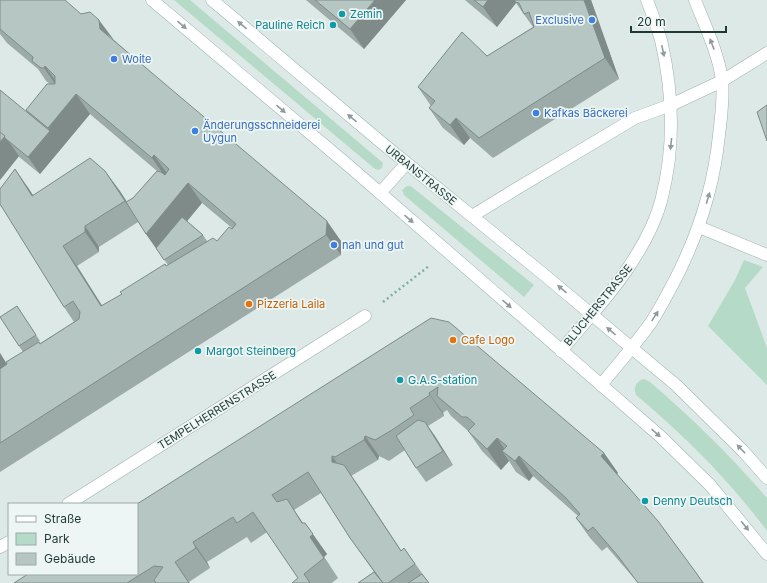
<svg xmlns="http://www.w3.org/2000/svg" width="767" height="583" viewBox="0 0 767 583" font-family="Inter,sans-serif">
<style>
.green{fill:#b5dbc8}
.lines{fill:none;stroke-linecap:round;stroke-linejoin:round}
.lane-casing{stroke:#a0b0ae;stroke-width:13}
.street-casing{stroke:#a0b0ae;stroke-width:13}
.secondary-casing{stroke:#9cb5b2;stroke-width:13}
.path{stroke:#7dada9;stroke-width:2.5;stroke-dasharray:2 3;stroke-linecap:butt}
.lane{stroke:#fff;stroke-width:12}
.street{stroke:#fff;stroke-width:12}
.secondary{stroke:#fff;stroke-width:12}
.wall{fill:#9caaa8;fill-rule:evenodd}
.shaded-wall{fill:#7f8b88}
.building{fill:#b5c6c3;stroke:#7f8b88}
.oneway{fill:#8f9c9b}
.culture-dot{fill:#0f9aa8;stroke:#edf6f4;stroke-width:1.5}
.shop-dot{fill:#3f7fe0;stroke:#edf6f4;stroke-width:1.5}
.food-dot{fill:#e8710a;stroke:#edf6f4;stroke-width:1.5}
.labels{text-anchor:middle;dominant-baseline:central;stroke-width:3.5;stroke-linejoin:round;paint-order:stroke}
.culture-label{font-size:11px;fill:#0d838f;stroke:#edf6f4;text-anchor:start}
.shop-label{font-size:11px;fill:#366cbe;stroke:#edf6f4;text-anchor:start}
.street-label{font-size:11px;fill:#1f3837;stroke:#edf6f4}
.food-label{font-size:11px;fill:#c56008;stroke:#edf6f4;text-anchor:start}
</style>
<rect width="100%" height="100%" fill="#dde9e6"/>
<g class="green">
<polygon points="174,0 190,0 382,162 383,163 382,168 378,170 375,169"/>
<polygon points="407,186 410,186 412,187 534,285 524,297 404,195 402,190"/>
<polygon points="744,260 763,267 745,288 767,348 767,385 708,326 735,280"/>
<path d="M644 379 650 382C692 418 731 456 767 498V531C729 480 685 436 636 395 633 388 636 381 644 379Z"/>
</g>
<g class="lines">
<defs>
<g id="lane">
<polyline points="380,193 406,164"/>
<polyline points="472,216 516,189 635,118 671,105"/>
<polyline points="699,227 767,255"/>
</g>
<g id="street">
<polyline points="671,105 722,81 767,53"/>
<path d="M561 351C583 324 607 299 626 271 641 249 656 223 662 197 675 146 673 92 661 40 657 27 652 13 647 0"/>
<path d="M601 385C618 364 636 344 652 321 661 307 669 291 677 276 700 230 714 186 719 135 721 118 724 97 722 80 718 52 705 26 695 0"/>
<polyline points="68,504 365,316"/>
<polyline points="0,547 9,542"/>
</g>
<g id="secondary">
<polyline points="152,0 349,166 660,436 710,485 767,554"/>
<polyline points="212,0 382,143 542,273 676,385 743,451 767,478"/>
</g>
</defs>
<use href="#lane" class="lane-casing"/>
<use href="#street" class="street-casing"/>
<use href="#secondary" class="secondary-casing"/>
<polyline class="path" points="383,302 429,266"/>
<use href="#lane" class="lane"/>
<use href="#street" class="street"/>
<use href="#secondary" class="secondary"/>
</g>
<g class="wall">
<path d="M0 0 114 40 341 241V255L0 472V353L7 364 74 322 64 307 6 213 0 205V189L15 169 33 195 105 171 127 202 133 198 157 171 90 114 40 174 18 156H19L0 180V90L29 114 26 110 50 84 46 81 38 69 7 43 0 34ZM202 203 232 228 217 241H207L203 235 187 221ZM138 222 146 234 168 265 122 294 102 306 77 266 99 252V247Z"/>
<polygon points="306,0 406,0 364,49"/>
<polygon points="465,0 591,0 619,79 493,158 470,138 464,145 443,128 429,108 431,106 418,87 487,56 533,27 516,3 497,27"/>
<polygon points="17,306 40,341 23,352 19,346"/>
<polygon points="431,318 604,453 618,473 617,474 704,583 638,583 632,576 607,547 602,551 590,538 576,518 578,516 533,476 529,481 516,472 509,461 501,470 482,451 468,431 451,416 447,410 443,413 444,416 428,426 453,465 426,482 416,468 405,450 389,461 379,456 378,460 351,476 401,551 404,548 429,583 358,583 374,572 350,538 321,493 294,510 303,523 305,523 327,554 324,557 338,578 332,583 292,583 298,578 267,532 251,543 247,537 207,562 210,568 189,582 190,583 14,583"/>
</g>
<g class="shaded-wall">
<polygon points="375,0 406,0 364,49 350,29"/>
<polygon points="488,0 517,0 515,2 516,3 497,27 483,7"/>
<polygon points="584,0 591,0 619,79 605,58"/>
<polygon points="99,20 114,40 100,29"/>
<polygon points="45,66 59,86 58,88 44,68"/>
<polygon points="76,94 90,114 40,174 28,157 50,131 48,128"/>
<polygon points="456,118 470,138 464,145 450,125"/>
<polygon points="5,136 19,156 0,180 0,142"/>
<polygon points="154,155 168,175 166,178 152,158"/>
<polygon points="15,169 29,189 46,216 32,196"/>
<polygon points="105,171 120,191 139,221 125,201"/>
<polygon points="188,183 202,203 160,254 146,234"/>
<polygon points="327,221 341,241 341,255 326,235"/>
<polygon points="85,226 99,247 99,252 85,232"/>
<polygon points="63,246 77,266 115,326 101,306"/>
<polygon points="0,353 13,375 0,369"/>
<polygon points="429,393 443,413 444,416 430,395"/>
<polygon points="425,422 435,436 453,465 443,451"/>
<polygon points="365,436 379,456 378,460 364,440"/>
<polygon points="497,438 511,458 502,451 509,461 501,470 487,449"/>
<polygon points="604,453 618,473 615,476 601,456"/>
<polygon points="332,456 346,476 332,462"/>
<polygon points="519,456 533,476 529,481 515,461"/>
<polygon points="344,465 358,485 412,567 401,551"/>
<polygon points="287,499 311,536 305,523 319,543 327,554 324,557 338,578 310,537"/>
<polygon points="193,542 207,562 210,568 196,548"/>
</g>
<g class="building">
<polygon points="0,0 65,0 81,14 90,12 99,20 100,29 327,221 326,235 0,443 0,369 7,364 6,362 39,342 40,344 79,319 80,312 73,301 64,307 0,204 0,189 15,169 32,196 90,158 105,171 125,201 85,226 85,232 63,246 101,306 122,294 120,292 165,264 166,266 213,238 217,241 229,227 232,229 236,224 188,183 146,234 126,202 133,198 157,171 161,172 165,175 169,169 154,155 152,158 76,94 48,128 26,110 47,84 55,84 55,76 45,66 44,68 41,68 32,61 33,57 0,29"/>
<polygon points="315,0 375,0 350,29"/>
<polygon points="474,0 488,0 483,7"/>
<polygon points="515,0 584,0 605,58 479,138 456,118 450,125 440,117 429,108 435,101 418,87 462,32 487,56 534,27 529,12 524,14 519,3 515,2"/>
<polygon points="0,90 50,131 28,157 6,139 0,132"/>
<polygon points="767,105 767,141 757,112"/>
<polygon points="0,132 5,136 0,142"/>
<polygon points="182,217 203,235 164,260 156,248"/>
<polygon points="17,306 36,335 19,346 0,317"/>
<polygon points="431,318 449,322 604,453 601,456 658,521 697,574 703,583 638,583 618,556 593,527 588,531 576,518 580,514 566,498 519,456 515,461 502,451 507,446 497,438 487,449 468,431 475,424 467,417 462,417 437,396 438,387 429,393 430,395 410,408 414,415 392,430 375,440 365,436 364,440 335,457 332,456 332,462 344,465 401,551 404,548 415,564 388,583 383,583 350,538 308,472 272,495 277,502 287,499 302,523 305,523 313,534 310,537 324,558 304,574 310,583 292,583 298,578 253,512 237,523 233,517 193,542 196,548 175,562 189,583 156,583 154,580 163,567 154,566 127,583 14,583 28,574 137,574 137,504"/>
<polygon points="418,420 425,422 443,451 416,468 396,436"/>
<polygon points="374,572 383,583 358,583"/>
<polygon points="422,574 429,583 408,583"/>
</g>
<defs><path id="oneway-solid" d="M-6-.8H1V-3.2L6.5 0L1 3.2V.8H-6Z"/></defs>
<g class="oneway">
<use href="#oneway-solid" transform="translate(182 25) rotate(40)"/>
<use href="#oneway-solid" transform="translate(242 25) rotate(-140)"/>
<use href="#oneway-solid" transform="translate(712 44) rotate(-111)"/>
<use href="#oneway-solid" transform="translate(663 51) rotate(78)"/>
<use href="#oneway-solid" transform="translate(281 109) rotate(40)"/>
<use href="#oneway-solid" transform="translate(352 118) rotate(-140)"/>
<use href="#oneway-solid" transform="translate(671 144) rotate(96)"/>
<use href="#oneway-solid" transform="translate(708 198) rotate(-74)"/>
<use href="#oneway-solid" transform="translate(409 219) rotate(41)"/>
<use href="#oneway-solid" transform="translate(562 289) rotate(-140)"/>
<use href="#oneway-solid" transform="translate(507 304) rotate(41)"/>
<use href="#oneway-solid" transform="translate(655 316) rotate(-57)"/>
<use href="#oneway-solid" transform="translate(611 331) rotate(-140)"/>
<use href="#oneway-solid" transform="translate(656 433) rotate(41)"/>
<use href="#oneway-solid" transform="translate(741 449) rotate(-134)"/>
<use href="#oneway-solid" transform="translate(745 526) rotate(51)"/>
</g>
<g class="culture-dot">
<circle cx="342" cy="14" r="4"/>
<circle cx="333" cy="25" r="4"/>
<circle cx="198" cy="351" r="4"/>
<circle cx="400" cy="380" r="4"/>
<circle cx="645" cy="501" r="4"/>
</g>
<g class="shop-dot">
<circle cx="592" cy="20" r="4"/>
<circle cx="114" cy="59" r="4"/>
<circle cx="536" cy="113" r="4"/>
<circle cx="195" cy="131" r="4"/>
<circle cx="334" cy="245" r="4"/>
</g>
<g class="food-dot">
<circle cx="249" cy="304" r="4"/>
<circle cx="453" cy="340" r="4"/>
</g>
<g class="labels">
<g class="culture-label">
<text x="350" y="14">Zemin</text>
<text x="325" y="25" text-anchor="end">Pauline Reich</text>
<text x="206" y="351">Margot Steinberg</text>
<text x="408" y="380">G.A.S-station</text>
<text x="653" y="501">Denny Deutsch</text>
</g>
<g class="shop-label">
<text x="584" y="20" text-anchor="end">Exclusive</text>
<text x="122" y="59">Woite</text>
<text x="544" y="113">Kafkas Bäckerei</text>
<text x="203" y="125">Änderungsschneiderei<tspan x="203" dy="13">Uygun</tspan></text>
<text x="342" y="245">nah und gut</text>
</g>
<g class="street-label">
<text transform="translate(421 175) rotate(39)">URBANSTRASSE</text>
<text transform="translate(598 305) rotate(-51)">BLÜCHERSTRASSE</text>
<text transform="translate(217 410) rotate(-32)">TEMPELHERRENSTRASSE</text>
</g>
<g class="food-label">
<text x="257" y="304">Pizzeria Laila</text>
<text x="461" y="340">Cafe Logo</text>
</g>
</g>
<rect x="8" y="503" width="130" height="72" fill="#edf6f4" stroke="#9baaa8"/>
<rect x="16" y="516" width="20" height="6" fill="#ffffff" stroke="#9baaa8"/>
<text x="44" y="523" font-size="12" fill="#1f3837">Straße</text>
<rect x="16" y="533" width="20" height="12" fill="#b5dbc8" stroke="#9baaa8"/>
<text x="44" y="543" font-size="12" fill="#1f3837">Park</text>
<rect x="16" y="553" width="20" height="12" fill="#b5c6c3" stroke="#9baaa8"/>
<text x="44" y="563" font-size="12" fill="#1f3837">Gebäude</text>
<path d="M631 26v6h95v-6" fill="none" stroke="#1f3837" stroke-width="2"/>
<text x="637" y="26" font-size="12" fill="#1f3837" stroke="#edf6f4" stroke-width="3" paint-order="stroke">20 m</text>
</svg>
